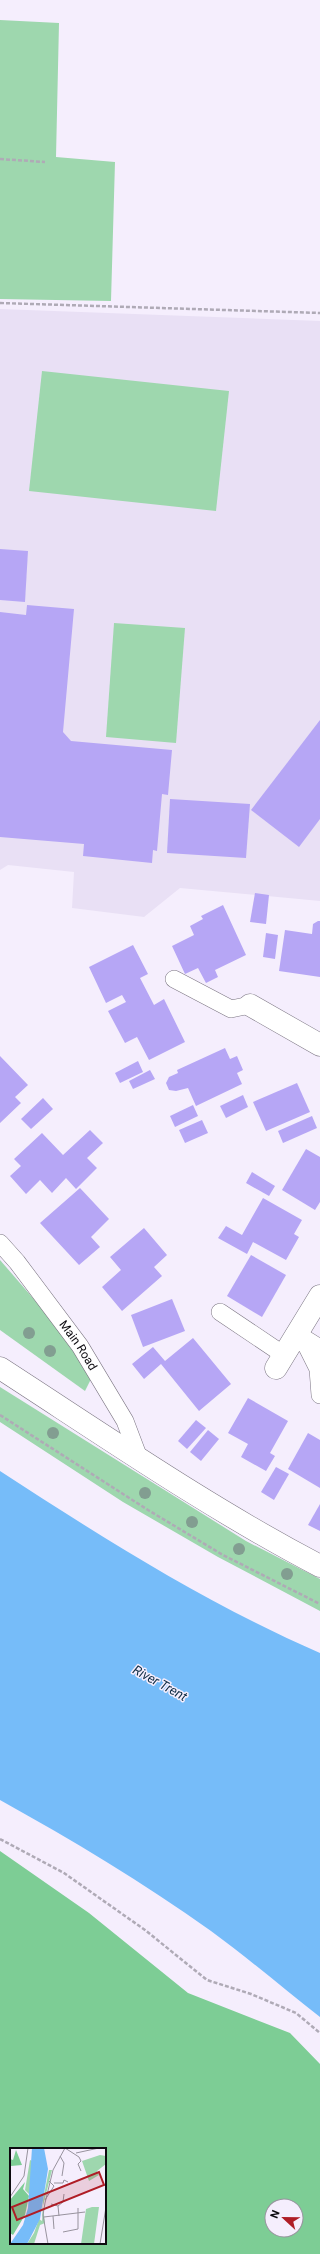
<svg xmlns="http://www.w3.org/2000/svg" width="320" height="2254" viewBox="0 0 320 2254" font-family="Roboto,sans-serif">
<style>
.built{fill:#e9e0f5}
.green{fill:#9ed7ae}
.forest{fill:#7dcd95;fill-rule:evenodd}
.water{fill:#76bcf9}
.building{fill:#b6a6f5}
.lines{fill:none;stroke-linecap:round;stroke-linejoin:round}
.service-casing{stroke:#7c7683;stroke-width:18}
.minor-casing{stroke:#7c7683;stroke-width:23}
.path{stroke:#afaab6;stroke-width:2.5;stroke-dasharray:4 2;stroke-linecap:butt}
.service{stroke:#fff;stroke-width:17}
.minor{stroke:#fff;stroke-width:22}
.tree{fill:#829e91}
.labels{text-anchor:middle;dominant-baseline:central;stroke-width:3;stroke-linejoin:round;paint-order:stroke}
.street-label{font-size:12px;fill:#0d0b10;stroke:#f5eefd}
.water-label{font-size:13px;font-style:italic;fill:#0f2d45;stroke:#f5eefd}
.inset-road{fill:none;stroke:#98939e;stroke-width:1}
.view{fill:#af1d26;fill-opacity:0.15;stroke:#af1d26;stroke-width:2}
.inset-edge{fill:none;stroke:#0d0b10;stroke-width:2}
</style>
<rect width="100%" height="100%" fill="#f5eefd"/>
<polygon class="built" points="0,309 320,321 320,901 180,888 144,917 72,908 74,872 8,865 0,870"/>
<g class="green">
<polygon points="0,20 59,23 56,157 115,162 111,301 0,299"/>
<polygon points="42,371 229,391 216,511 29,491"/>
<polygon points="114,623 185,628 176,743 106,737"/>
<polygon points="0,1260 64,1334 91,1379 85,1391 0,1330"/>
<polygon points="0,1387 246,1541 320,1579 320,1611 218,1557 123,1502 0,1422"/>
</g>
<path class="forest" d="M0 1851 89 1913 188 1993 290 2033 320 2064V2254H0ZM11 2149H105V2243H11ZM272 2206H296V2230H272Z"/>
<path class="water" d="M0 1471C103 1538 207 1604 320 1653V2017C284 1989 248 1958 211 1931 144 1883 72 1840 0 1800Z"/>
<g class="building">
<polygon points="0,549 28,551 25,602 0,600"/>
<polygon points="27,605 74,609 63,732 71,741 172,750 168,795 162,794 157,851 153,850 152,863 83,856 84,844 0,837 0,612 26,615"/>
<polygon points="320,720 320,819 299,847 251,810"/>
<polygon points="170,799 250,804 246,858 167,853"/>
<polygon points="255,893 269,895 266,924 250,922"/>
<polygon points="223,905 246,955 215,970 218,977 206,983 198,968 185,974 172,946 194,935 190,926 203,919 201,916"/>
<polygon points="318,921 320,921 320,977 279,971 285,930 312,934 313,924"/>
<polygon points="266,933 278,935 275,959 263,957"/>
<polygon points="133,945 148,974 140,978 154,1005 164,999 185,1042 149,1060 137,1037 125,1043 108,1011 126,1002 122,995 106,1003 89,967"/>
<polygon points="225,1048 230,1059 237,1056 243,1070 237,1073 242,1084 196,1106 188,1088 176,1091 169,1090 166,1083 169,1077 178,1073 177,1070"/>
<polygon points="0,1056 28,1085 15,1097 21,1103 0,1123"/>
<polygon points="138,1061 143,1072 120,1083 115,1073"/>
<polygon points="150,1070 155,1079 133,1089 129,1081"/>
<polygon points="297,1083 310,1112 266,1131 253,1102"/>
<polygon points="243,1095 248,1107 226,1118 220,1106"/>
<polygon points="43,1098 53,1109 31,1129 21,1119"/>
<polygon points="193,1105 198,1116 175,1127 170,1116"/>
<polygon points="312,1116 317,1128 283,1143 278,1131"/>
<polygon points="202,1120 208,1133 185,1143 179,1130"/>
<polygon points="90,1130 103,1143 87,1158 97,1168 76,1189 66,1178 52,1193 40,1180 26,1194 10,1176 21,1166 14,1159 42,1133 63,1155"/>
<polygon points="306,1149 320,1157 320,1202 315,1210 282,1190"/>
<polygon points="252,1172 275,1186 269,1196 246,1183"/>
<polygon points="80,1188 109,1219 91,1237 100,1247 79,1265 40,1223"/>
<polygon points="263,1198 302,1220 294,1234 299,1237 286,1260 253,1242 247,1254 218,1238 226,1226 242,1235"/>
<polygon points="144,1228 167,1255 154,1267 162,1276 122,1311 102,1287 121,1270 110,1257"/>
<polygon points="251,1255 286,1275 262,1317 227,1296"/>
<polygon points="172,1299 185,1331 143,1347 131,1315"/>
<polygon points="193,1338 231,1384 199,1411 161,1364 144,1379 132,1364 153,1347 165,1361"/>
<polygon points="248,1398 288,1421 270,1453 275,1456 266,1471 241,1457 248,1444 228,1433"/>
<polygon points="196,1420 206,1428 187,1449 178,1441"/>
<polygon points="208,1430 219,1439 201,1461 190,1452"/>
<polygon points="308,1433 320,1440 320,1488 288,1469"/>
<polygon points="276,1467 289,1474 274,1500 261,1492"/>
<polygon points="320,1504 320,1531 308,1525"/>
</g>
<g class="lines">
<defs>
<g id="service">
<polyline points="174,979 231,1009 250,1005"/>
<path id="s1" d="M0 1243 17 1262 80 1346 125 1421 139 1458"/>
<polyline points="220,1312 284,1355"/>
<polyline points="304,1341 318,1369 320,1395"/>
</g>
<g id="minor">
<polyline points="250,1005 320,1045"/>
<polyline points="296,1336 320,1351"/>
<path d="M0 1368C105 1436 209 1508 320 1566"/>
<polyline points="276,1368 320,1296"/>
</g>
</defs>
<use href="#service" class="service-casing"/>
<use href="#minor" class="minor-casing"/>
<g class="path">
<polyline points="0,159 45,162"/>
<polyline points="0,303 320,313"/>
<polyline points="0,1415 148,1510 223,1555 320,1604"/>
<polyline points="0,1839 64,1873 145,1930 207,1980 251,1994 296,2013 320,2033"/>
</g>
<use href="#service" class="service"/>
<use href="#minor" class="minor"/>
</g>
<g class="tree">
<circle cx="29" cy="1333" r="6"/>
<circle cx="50" cy="1351" r="6"/>
<circle cx="53" cy="1433" r="6"/>
<circle cx="145" cy="1493" r="6"/>
<circle cx="192" cy="1522" r="6"/>
<circle cx="239" cy="1549" r="6"/>
<circle cx="287" cy="1574" r="6"/>
</g>
<g class="labels">
<g class="street-label">
<text stroke="none"><textPath href="#s1" startOffset="129">Main Road</textPath></text>
</g>
<g class="water-label">
<text transform="translate(160 1683) rotate(29)">River Trent</text>
</g>
</g>
<g transform="translate(10 2148)">
<rect width="96" height="96" fill="#f5eefd"/>
<path d="M90 7 96 8V16L87 23 89 27 79 33 72 13ZM20 12 22 13 23 24 20 47 15 42ZM39 22H42L33 58 35 75 30 77 24 96H17L24 85 29 71 32 73 33 52ZM82 59H89L84 96H71L76 61Z" fill="#9ed7ae"/>
<path d="M6 2 12 17 1 18 0 11 3 12ZM15 34 13 41 19 48 15 67 3 87 0 85V52Z" fill="#7dcd95"/>
<path d="M22 0H34L38 21 30 71 17 96H0L13 77 18 60Z" fill="#76bcf9"/>
<path class="inset-road" d="M55 0 69 9 71 13 68 16 71 23M66 5 89 0M50 8 54 15 52 28M44 35H53L54 32 58 34M0 49 14 28 18 0M35 52 44 38 39 33M41 56 48 58 49 68M48 58 53 54 54 46M43 68 44 81M34 69 75 64M53 84 68 81V60M38 96 33 67 35 55 43 22 55 0M90 96 96 59"/>
<path class="view" d="M89 24 94 37 7 72 2 59Z"/>
<rect width="96" height="96" class="inset-edge"/>
</g>
<g transform="translate(284 2218) rotate(292)"><circle r="19" fill="#f5eefd" stroke="#98939e"/>
<path d="M0-3L7 15L0 10L-7 15Z" fill="#af1d26"/>
<text y="-6" font-size="11" font-weight="bold" text-anchor="middle" fill="#0d0b10">N</text>
</g>
</svg>
